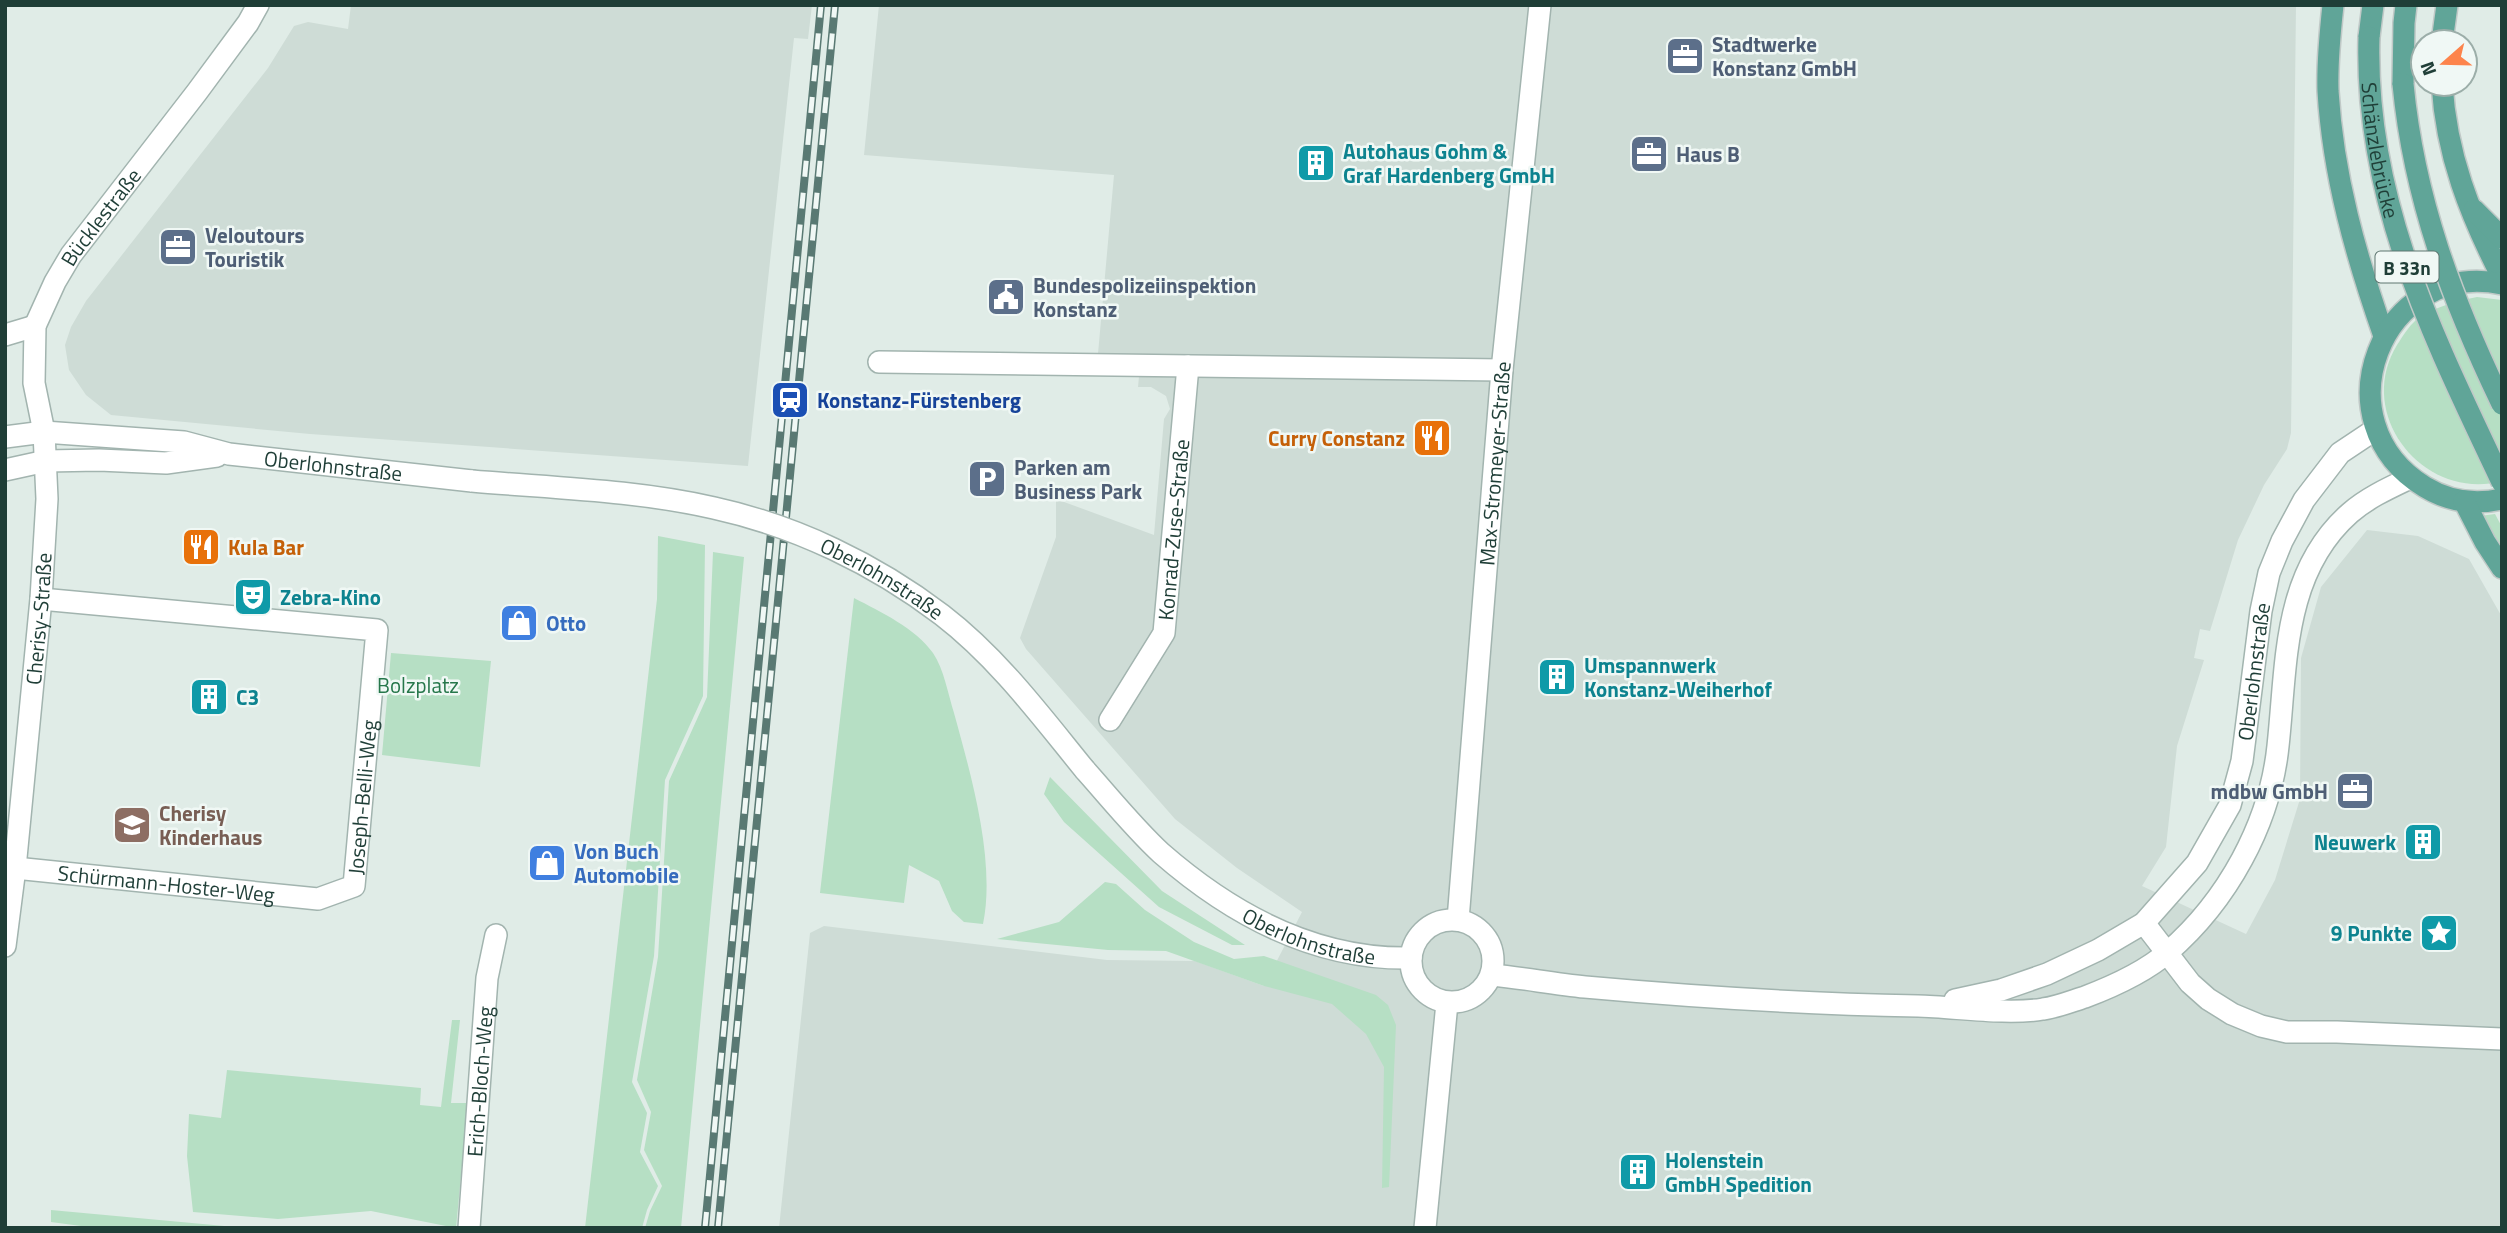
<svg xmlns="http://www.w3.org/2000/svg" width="2507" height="1233" viewBox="0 0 2507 1233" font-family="'Titillium Web',sans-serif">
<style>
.built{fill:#cedcd6}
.green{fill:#b6dfc4}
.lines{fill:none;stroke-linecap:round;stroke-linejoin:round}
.minor-casing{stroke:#a2b4af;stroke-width:24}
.primary-casing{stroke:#c0c9c7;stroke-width:24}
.minor{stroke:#fff;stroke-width:21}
.primary{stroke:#60a598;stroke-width:21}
.rail-casing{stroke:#597973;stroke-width:8}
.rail{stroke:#f0f8f5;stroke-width:5;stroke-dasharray:16;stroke-linecap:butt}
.minor-bridge-casing{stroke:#a2b4af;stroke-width:24;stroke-linecap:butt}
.primary-bridge-casing{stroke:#c0c9c7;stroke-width:24;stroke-linecap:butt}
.minor-bridge{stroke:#fff;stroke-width:21}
.primary-bridge{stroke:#60a598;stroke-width:21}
.labels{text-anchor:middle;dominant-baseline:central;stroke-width:5;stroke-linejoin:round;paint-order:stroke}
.shield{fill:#f0f8f5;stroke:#5e7670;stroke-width:2}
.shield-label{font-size:19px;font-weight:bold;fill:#1f3e37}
.service-label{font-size:21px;font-weight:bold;fill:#4e5e75;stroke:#f0f8f5;text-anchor:start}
.street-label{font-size:21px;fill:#1f3e37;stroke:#f0f8f5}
.culture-label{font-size:21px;font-weight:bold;fill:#0d838f;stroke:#f0f8f5;text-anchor:start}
.transit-label{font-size:21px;font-weight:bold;fill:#164399;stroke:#f0f8f5;text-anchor:start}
.food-label{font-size:21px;font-weight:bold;fill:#c56008;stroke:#f0f8f5;text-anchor:end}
.shop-label{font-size:21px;font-weight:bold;fill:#366cbe;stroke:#f0f8f5;text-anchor:start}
.park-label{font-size:21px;fill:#26774b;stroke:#f0f8f5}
.education-label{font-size:21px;font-weight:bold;fill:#785e54;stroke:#f0f8f5;text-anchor:start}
</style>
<rect width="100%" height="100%" fill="#e0ece7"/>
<g class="built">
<polygon points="351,5 812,5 808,39 794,38 748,466 310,434 111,415 86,395 69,370 65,345 71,327 86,301 268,68 294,26 308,22 348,29"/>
<polygon points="879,5 2296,5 2291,433 2287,449 2264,485 2238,540 2210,631 2200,629 2194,658 2204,660 2177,746 2166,847 2142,886 2246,934 2275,880 2300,799 2301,658 2321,587 2367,530 2418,536 2469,559 2502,617 2502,1228 779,1228 810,933 824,926 1107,960 1195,961 1264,986 1302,912 1237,868 1175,819 1026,649 1020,638 1056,537 1056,499 1154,535 1164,419 1170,409 1166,396 1151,387 1138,387 1140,366 1097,365 1114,175 864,155"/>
</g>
<g class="green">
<path d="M2477 297 2502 300V481C2424 502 2354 415 2397 345 2404 334 2411 323 2421 316 2438 306 2458 301 2477 297Z"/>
<polygon points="2495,514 2502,527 2502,546 2480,516"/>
<polygon points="658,536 705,545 703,696 665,780 654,956 632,1082 647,1113 640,1152 658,1186 647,1210 642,1228 585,1228 657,599"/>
<polygon points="713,552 744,557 681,1228 645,1228 650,1211 662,1186 644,1150 651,1112 637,1080 658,957 669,781 707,697"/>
<path d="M854 598C881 612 915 628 933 653 944 669 948 694 954 713 971 775 996 861 983 924L964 922 952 911 939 881 909 865 904 903 820 893Z"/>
<polygon points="391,653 491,661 480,767 382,755"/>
<polygon points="1050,777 1162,891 1245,945 1232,945 1159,907 1064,822 1044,794"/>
<polygon points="1105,882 1116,884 1145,910 1194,942 1234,959 1264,956 1376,995 1388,1005 1396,1025 1389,1187 1382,1188 1384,1067 1366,1034 1332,1004 1264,986 1166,951 1108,950 997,939 1059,922"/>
<polygon points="452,1020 460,1020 451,1103 468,1103 456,1228 371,1211 278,1219 193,1212 187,1156 189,1114 221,1118 227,1070 421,1088 420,1105 441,1107"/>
<polygon points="51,1210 246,1228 96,1228 51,1222"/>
</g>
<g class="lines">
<defs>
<g id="minor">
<polyline points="5,335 35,326"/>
<polyline points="879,362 1502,370"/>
<path id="s1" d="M5 437 44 432 184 442 229 454 472 481"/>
<polyline points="5,470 46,461 99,460 166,463 217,456"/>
<path id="s2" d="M1110 720 1164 633 1188 366"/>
<path id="s3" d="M1085 770C1110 798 1134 828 1161 853 1232 915 1315 960 1411 958"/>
<path id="s4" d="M15 868 318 899 354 886 377 630 41 599"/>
<circle cx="1452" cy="961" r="41"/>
<path id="s5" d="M1458 920 1502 370 1540 5"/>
<polyline points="2144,923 2190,983 2208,999 2232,1014 2261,1026 2287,1032 2337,1032 2502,1039"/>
<path id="s6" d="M5 946 15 868 41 599 47 499 44 432 34 383 35 326 55 282 71 255 197 92 248 23 258 5"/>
<path d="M1492 975C1523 978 1554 984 1585 987 1696 997 1807 1004 1918 1006 1956 1007 2007 1015 2043 1009 2058 1007 2072 1001 2085 997 2114 986 2145 972 2168 952 2227 901 2270 824 2278 746 2287 664 2282 573 2350 513 2367 498 2389 488 2410 478"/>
<path id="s7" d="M1955 1000 2001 990 2047 974 2098 950 2144 923 2197 863 2230 805 2242 761 2261 611 2269 573 2282 541 2304 500 2340 453 2376 429"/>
<path id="s8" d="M469 1228 487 978 496 935"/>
<polyline points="1425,1228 1447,1003"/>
</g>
<g id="primary">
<path d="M2333 5C2330 33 2327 63 2328 91 2333 176 2356 256 2384 336"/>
<polyline points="2369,37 2373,5"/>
<polyline points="2442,42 2447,5"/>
<polyline points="2403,84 2404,23 2406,5"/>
<path d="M2442 84C2446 154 2470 215 2502 277"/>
<polyline points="2474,210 2502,238"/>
<path d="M2502 284C2381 259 2318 422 2425 487 2448 501 2475 505 2502 499"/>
<polyline points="2464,501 2485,542 2502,568"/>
</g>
</defs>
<use href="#minor" class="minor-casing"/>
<use href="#primary" class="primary-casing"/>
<use href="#minor" class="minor"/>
<use href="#primary" class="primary"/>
<defs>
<g id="rail">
<polyline points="705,1228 821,5"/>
<polyline points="718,1228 835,5"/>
</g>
</defs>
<use href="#rail" class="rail-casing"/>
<use href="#rail" class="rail"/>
<defs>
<g id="minor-bridge">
<path id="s9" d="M472 481C552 488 635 490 714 508 796 526 875 564 942 615 998 658 1041 716 1085 770"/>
</g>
<g id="primary-bridge">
<path id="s10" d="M2369 37C2364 201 2434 338 2502 482"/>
<path d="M2403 84C2414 199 2452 300 2502 404"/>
</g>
</defs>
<use href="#minor-bridge" class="minor-bridge-casing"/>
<use href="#primary-bridge" class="primary-bridge-casing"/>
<use href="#minor-bridge" class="minor-bridge"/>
<use href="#primary-bridge" class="primary-bridge"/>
</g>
<defs>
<symbol id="office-square" viewBox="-11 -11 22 22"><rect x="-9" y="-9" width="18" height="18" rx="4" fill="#5c6f8a" stroke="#f0f8f5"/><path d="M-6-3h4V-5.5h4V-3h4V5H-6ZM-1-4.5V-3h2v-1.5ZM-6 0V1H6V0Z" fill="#fff"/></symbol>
<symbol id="building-square" viewBox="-11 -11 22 22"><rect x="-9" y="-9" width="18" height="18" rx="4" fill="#0f9aa8" stroke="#f0f8f5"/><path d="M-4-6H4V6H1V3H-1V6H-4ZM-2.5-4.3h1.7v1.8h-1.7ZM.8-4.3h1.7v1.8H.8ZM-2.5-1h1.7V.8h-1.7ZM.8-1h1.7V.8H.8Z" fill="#fff"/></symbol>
<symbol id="civic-square" viewBox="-11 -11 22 22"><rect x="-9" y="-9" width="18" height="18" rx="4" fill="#5c6f8a" stroke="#f0f8f5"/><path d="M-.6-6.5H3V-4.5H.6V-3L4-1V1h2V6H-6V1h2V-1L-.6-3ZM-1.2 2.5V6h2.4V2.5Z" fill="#fff"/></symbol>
<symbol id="station-square" viewBox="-11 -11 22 22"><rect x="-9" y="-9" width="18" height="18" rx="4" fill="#1a4fb4" stroke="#f0f8f5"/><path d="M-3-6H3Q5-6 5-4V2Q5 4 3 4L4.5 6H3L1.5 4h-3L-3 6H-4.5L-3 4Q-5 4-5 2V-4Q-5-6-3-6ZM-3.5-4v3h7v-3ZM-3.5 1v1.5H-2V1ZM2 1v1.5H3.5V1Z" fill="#fff"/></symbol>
<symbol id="restaurant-square" viewBox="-11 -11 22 22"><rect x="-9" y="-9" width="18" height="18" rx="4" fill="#e8710a" stroke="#f0f8f5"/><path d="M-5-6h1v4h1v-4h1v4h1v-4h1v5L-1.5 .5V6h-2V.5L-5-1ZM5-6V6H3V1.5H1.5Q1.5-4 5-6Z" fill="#fff"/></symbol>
<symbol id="parking-square" viewBox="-11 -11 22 22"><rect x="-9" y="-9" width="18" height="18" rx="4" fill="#5c6f8a" stroke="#f0f8f5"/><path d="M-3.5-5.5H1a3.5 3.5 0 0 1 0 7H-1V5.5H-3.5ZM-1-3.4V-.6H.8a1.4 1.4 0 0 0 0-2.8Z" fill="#fff"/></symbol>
<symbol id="theatre-square" viewBox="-11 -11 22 22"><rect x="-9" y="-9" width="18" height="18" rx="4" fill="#0f9aa8" stroke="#f0f8f5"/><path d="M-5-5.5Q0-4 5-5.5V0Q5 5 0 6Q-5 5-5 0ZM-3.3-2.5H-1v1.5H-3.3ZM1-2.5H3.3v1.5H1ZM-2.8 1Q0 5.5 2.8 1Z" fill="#fff"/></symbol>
<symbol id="shop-square" viewBox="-11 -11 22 22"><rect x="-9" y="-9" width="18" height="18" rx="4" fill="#3f7fe0" stroke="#f0f8f5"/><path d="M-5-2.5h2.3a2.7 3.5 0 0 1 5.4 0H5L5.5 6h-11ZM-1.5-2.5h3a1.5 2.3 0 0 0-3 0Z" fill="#fff"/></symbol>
<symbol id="school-square" viewBox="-11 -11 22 22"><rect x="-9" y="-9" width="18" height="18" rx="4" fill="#8d6e63" stroke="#f0f8f5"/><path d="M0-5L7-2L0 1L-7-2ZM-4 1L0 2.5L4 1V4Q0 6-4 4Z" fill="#fff"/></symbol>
<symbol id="sight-square" viewBox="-11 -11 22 22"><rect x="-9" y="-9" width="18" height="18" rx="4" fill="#0f9aa8" stroke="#f0f8f5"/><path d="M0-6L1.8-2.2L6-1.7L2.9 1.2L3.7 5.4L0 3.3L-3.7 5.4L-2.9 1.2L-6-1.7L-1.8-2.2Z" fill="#fff"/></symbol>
</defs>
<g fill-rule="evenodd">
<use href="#office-square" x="1663" y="34" width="44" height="44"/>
<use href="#office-square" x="1627" y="132" width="44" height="44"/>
<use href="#building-square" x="1294" y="141" width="44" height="44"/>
<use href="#office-square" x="156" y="225" width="44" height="44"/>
<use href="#civic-square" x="984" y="275" width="44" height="44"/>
<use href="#station-square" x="768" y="378" width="44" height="44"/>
<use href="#restaurant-square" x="1410" y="416" width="44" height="44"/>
<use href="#parking-square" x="965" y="457" width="44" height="44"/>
<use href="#restaurant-square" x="179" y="525" width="44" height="44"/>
<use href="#theatre-square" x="231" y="575" width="44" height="44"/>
<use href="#shop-square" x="497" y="601" width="44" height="44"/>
<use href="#building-square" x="1535" y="655" width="44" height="44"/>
<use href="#building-square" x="187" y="675" width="44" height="44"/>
<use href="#office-square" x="2333" y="769" width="44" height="44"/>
<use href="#school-square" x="110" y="803" width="44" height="44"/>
<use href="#building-square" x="2401" y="820" width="44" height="44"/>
<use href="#shop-square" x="525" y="841" width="44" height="44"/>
<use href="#sight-square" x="2417" y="911" width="44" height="44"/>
<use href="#building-square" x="1616" y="1150" width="44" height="44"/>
</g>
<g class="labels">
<rect class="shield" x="2375.5" y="251.5" width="63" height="31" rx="5"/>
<g class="shield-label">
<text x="2407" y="267">B 33n</text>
</g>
<g class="service-label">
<text x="1712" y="44">Stadtwerke<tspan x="1712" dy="24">Konstanz GmbH</tspan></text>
<text x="1676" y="154">Haus B</text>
<text x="205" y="235">Veloutours<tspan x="205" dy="24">Touristik</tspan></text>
<text x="1033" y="285">Bundespolizeiinspektion<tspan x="1033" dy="24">Konstanz</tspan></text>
<text x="1014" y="467">Parken am<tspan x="1014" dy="24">Business Park</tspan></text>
<text x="2328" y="791" text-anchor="end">mdbw GmbH</text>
</g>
<g class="street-label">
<text stroke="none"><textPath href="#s10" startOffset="114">Schänzlebrücke</textPath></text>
<text stroke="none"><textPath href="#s6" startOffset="751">Bücklestraße</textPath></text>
<text stroke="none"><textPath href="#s5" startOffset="458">Max-Stromeyer-Straße</textPath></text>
<text stroke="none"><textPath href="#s1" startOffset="331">Oberlohnstraße</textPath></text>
<text stroke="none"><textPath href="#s2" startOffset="206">Konrad-Zuse-Straße</textPath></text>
<text stroke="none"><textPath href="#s9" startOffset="427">Oberlohnstraße</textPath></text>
<text stroke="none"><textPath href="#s6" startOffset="329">Cherisy-Straße</textPath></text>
<text stroke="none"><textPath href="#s7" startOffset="488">Oberlohnstraße</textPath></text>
<text stroke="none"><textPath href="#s4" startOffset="432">Joseph-Belli-Weg</textPath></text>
<text stroke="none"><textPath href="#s4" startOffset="152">Schürmann-Hoster-Weg</textPath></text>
<text stroke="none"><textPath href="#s3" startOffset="285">Oberlohnstraße</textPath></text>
<text stroke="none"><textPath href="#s8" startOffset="147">Erich-Bloch-Weg</textPath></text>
</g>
<g class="culture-label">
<text x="1343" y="151">Autohaus Gohm &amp;<tspan x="1343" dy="24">Graf Hardenberg GmbH</tspan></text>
<text x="280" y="597">Zebra-Kino</text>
<text x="1584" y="665">Umspannwerk<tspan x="1584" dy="24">Konstanz-Weiherhof</tspan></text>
<text x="236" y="697">C3</text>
<text x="2396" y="842" text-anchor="end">Neuwerk</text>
<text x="2412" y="933" text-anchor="end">9 Punkte</text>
<text x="1665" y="1160">Holenstein<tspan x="1665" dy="24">GmbH Spedition</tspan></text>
</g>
<g class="transit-label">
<text x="817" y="400">Konstanz-Fürstenberg</text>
</g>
<g class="food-label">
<text x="1405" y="438">Curry Constanz</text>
<text x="228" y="547" text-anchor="start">Kula Bar</text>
</g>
<g class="shop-label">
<text x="546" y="623">Otto</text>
<text x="574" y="851">Von Buch<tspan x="574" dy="24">Automobile</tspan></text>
</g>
<g class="park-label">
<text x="418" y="685">Bolzplatz</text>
</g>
<g class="education-label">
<text x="159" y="813">Cherisy<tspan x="159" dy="24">Kinderhaus</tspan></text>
</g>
</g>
<rect width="2507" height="1233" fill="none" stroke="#1f3e37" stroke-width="14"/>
<g transform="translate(2444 63) rotate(250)"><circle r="33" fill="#f0f8f5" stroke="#9caea9" stroke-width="2"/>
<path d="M0-5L12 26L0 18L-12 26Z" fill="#fd844c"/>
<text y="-10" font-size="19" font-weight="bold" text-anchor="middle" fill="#1f3e37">N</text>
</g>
</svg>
